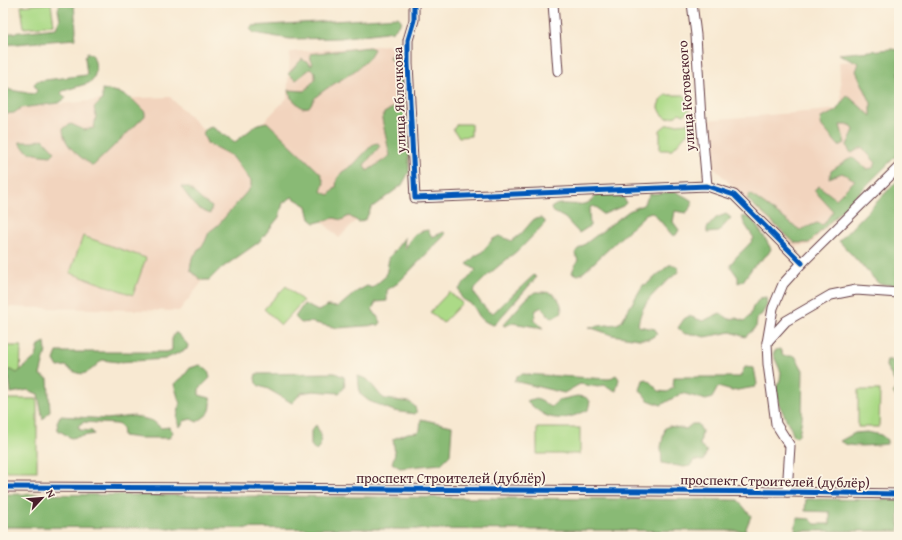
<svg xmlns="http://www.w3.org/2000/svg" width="902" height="540" viewBox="0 0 902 540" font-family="'Gentium Book Plus',serif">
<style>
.built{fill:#f2d4be}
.green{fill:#acda87;stroke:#7b7c59}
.forest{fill:#89ba74;stroke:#6a6c50}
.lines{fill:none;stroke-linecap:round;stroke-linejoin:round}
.minor-casing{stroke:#643d44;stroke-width:11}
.minor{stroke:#fff;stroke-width:9}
.cycleway-casing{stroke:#fcf5e5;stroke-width:8}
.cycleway{stroke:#0057b8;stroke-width:5}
.labels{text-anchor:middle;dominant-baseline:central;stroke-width:3.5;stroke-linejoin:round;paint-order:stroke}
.street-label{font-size:14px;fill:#4a1f2b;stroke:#fcf5e5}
</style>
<rect width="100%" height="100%" fill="#fcf5e5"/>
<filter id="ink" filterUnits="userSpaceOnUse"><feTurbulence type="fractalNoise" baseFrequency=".025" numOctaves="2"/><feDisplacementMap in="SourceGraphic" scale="8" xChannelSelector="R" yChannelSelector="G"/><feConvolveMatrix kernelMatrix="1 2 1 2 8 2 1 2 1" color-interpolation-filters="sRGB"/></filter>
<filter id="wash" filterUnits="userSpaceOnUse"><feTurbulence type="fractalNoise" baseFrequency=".012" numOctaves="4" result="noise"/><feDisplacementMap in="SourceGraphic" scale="16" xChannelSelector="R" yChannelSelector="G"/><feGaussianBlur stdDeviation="0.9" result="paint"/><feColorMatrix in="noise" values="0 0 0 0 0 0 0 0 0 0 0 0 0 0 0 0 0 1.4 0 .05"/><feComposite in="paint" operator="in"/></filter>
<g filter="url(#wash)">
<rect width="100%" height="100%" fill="#f8e9d2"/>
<g class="built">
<polygon points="388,45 399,57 405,170 339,238 242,144 287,98 290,52"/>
<polygon points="899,57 899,152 810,245 795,247 712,166 707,120 842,109 839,62"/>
<polygon points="170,97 270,196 179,311 3,307 3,110 109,99"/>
</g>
<g class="green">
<polygon points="51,3 54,25 24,28 21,6"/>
<path d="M666 95H684C692 103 693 108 684 115L679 113 676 116 667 118 662 114 658 106 661 99Z"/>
<polygon points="690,123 693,127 672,150 660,150 660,130 666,125"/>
<polygon points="457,124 471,124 471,136 459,137 453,130"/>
<polygon points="83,236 146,258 133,295 70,273"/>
<polygon points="286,286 303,301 281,325 264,309"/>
<polygon points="449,292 462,303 443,323 430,312"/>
<polygon points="3,346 21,346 20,380 3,380"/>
<polygon points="858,390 880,390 879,427 858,427"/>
<rect x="3" y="399" width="34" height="72"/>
<rect x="537" y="428" width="43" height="26"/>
</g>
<g class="forest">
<polygon points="60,3 74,3 76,30 75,39 3,45 3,34 56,28 60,19 58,10"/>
<polygon points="398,17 401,20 400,24 393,31 340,38 290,39 254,33 250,29 252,26"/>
<path d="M369 47 374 49C364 71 336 80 318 95 314 98 312 103 309 107L302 108 291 98 289 90 305 91 315 79V72L310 69 296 80 288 74 302 59 312 66 310 54Z"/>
<polygon points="892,49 899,50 899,153 809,243 795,243 747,199 750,194 800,230 817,223 823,225 833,211 814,190 819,186 836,199 855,180 842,173 829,178 831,171 852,157 866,169 873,168 876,163 862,147 852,153 849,151 847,145 854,130 851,125 840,125 845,143 839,146 820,124 821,118 836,111 847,95 871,116 871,103 856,71 859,63 839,54"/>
<path d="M87 53 92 54C97 64 98 76 89 83L63 91 61 93 66 98 59 103 21 108 14 113 3 114V86L10 90 34 94 37 91 34 84 37 81 87 75 85 58Z"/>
<polygon points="393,54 401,61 409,154 409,172 402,185 371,208 366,219 359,222 349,216 342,220 334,218 315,223 310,219 307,206 292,197 283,203 279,217 259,242 219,270 209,280 201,280 190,270 192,258 205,242 209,232 218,225 251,187 251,181 232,156 207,143 203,133 206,129 212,127 235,142 258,124 267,122 321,174 324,183 321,191 329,195 336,187 337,179 342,172 353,165 373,144 378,143 380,146 364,165 367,171 390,156 382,119 384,113 396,106 394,64 389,57"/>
<path d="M102 89 118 92 133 100 145 112V116L93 166C79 156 63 146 63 128L71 124 84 130 94 128 96 116 94 108 102 100Z"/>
<path d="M43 139 55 152 51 156C40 155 24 154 19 142H33Z"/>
<polygon points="899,179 899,212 898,213 896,229 899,231 899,285 879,284 839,241"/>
<path d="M181 187H188L203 201 212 207 210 214C194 208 191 200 181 187Z"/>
<polygon points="676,192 686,197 692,201 692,206 686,213 675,211 673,222 679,230 676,235 673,236 655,215 651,212 646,214 584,272 578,275 572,273 573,270 578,260 575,254 577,250 629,211 643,205 650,194"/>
<path d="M613 194 624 198 626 203 623 206 604 214H602L598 208 591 206 589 212 590 226 579 233 565 218 552 211 551 208C554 206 556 204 560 204 572 203 590 209 595 195Z"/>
<polygon points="726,214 731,218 718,232 707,233 707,228 716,218"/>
<path d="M742 216 751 218 765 238 771 249 768 254 753 267 743 281 738 283V277L730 266C736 254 747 249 754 238L744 223Z"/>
<path d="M541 218 545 221V223L523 246 489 274 475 288 474 293 481 303 489 312 493 313 534 275 536 278 494 325C488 324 480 319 478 314 476 311 475 308 473 306 465 298 461 303 459 289L476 270 467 264 475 256 481 253 493 239 499 236 512 241 521 234 534 219Z"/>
<path d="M428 230 432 237 444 232 445 235 398 283 387 290V301L376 302 372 309 381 322 379 325 338 328 310 322 301 323 295 317 304 304 318 311 328 306 337 307 342 304 356 292 367 286 372 288 386 276 389 258 405 237 404 248 405 249C412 237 413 232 428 230Z"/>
<path d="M669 265H674L678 267V272C660 288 641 300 638 326L655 329 657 333 654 336 649 339H639L612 335 589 327 617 324 621 322 643 285 647 284Z"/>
<path d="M535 292C539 292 547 292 551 293 559 297 562 305 562 312L553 318 547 315 542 307 536 310 534 320 543 328 512 323 505 326 503 325 526 299Z"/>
<polygon points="766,297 767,305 762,314 757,319 756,327 745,337 731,332 705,337 694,334 685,334 678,328 684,319 689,316 703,321 720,313 729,319 736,318 744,321 750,316 753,307 760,298"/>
<path d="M175 333H177L188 345 187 349 165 359 118 362 102 360C88 373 83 380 66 366L58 367 54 360 57 352H167L172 350V339Z"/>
<polygon points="45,342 46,351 40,375 48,379 50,411 43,420 38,394 28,390 11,393 9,378 3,377 3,366 6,370 12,370 17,373 36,357 39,345"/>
<polygon points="780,349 783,356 795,356 803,370 802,418 799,435 797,437 792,435 792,431 779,404 776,388 780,380 781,372 773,354 776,350"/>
<polygon points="887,360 892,360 894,366 899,366 899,402 893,392 897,386 886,366"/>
<path d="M200 365 208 371 210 378 199 389V395L210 398C213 413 208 414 197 422L191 419 184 421 180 427 177 418 180 404 174 384 183 377 190 368Z"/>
<polygon points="745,367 754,368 757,384 755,387 732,391 718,387 712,398 706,400 682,393 661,405 648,400 640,390 643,380 647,379 659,391 667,392 673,388 674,377 740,377"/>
<path d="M335 373 344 377C345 386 346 387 339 393L313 391 301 393 292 403 268 389 259 386 256 383 255 378 256 374Z"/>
<polygon points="523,374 609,379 616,375 619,379 616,391 604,385 598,387 580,384 564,393 514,381 517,376"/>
<path d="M358 376 367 379 381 396 385 399 409 402C413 404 417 408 416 413L415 414 394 411 369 401 360 394Z"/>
<path d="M577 396 585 397 590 401 588 410C575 416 560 422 545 415 539 412 532 406 527 401 537 396 542 402 551 407L559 400Z"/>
<polygon points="60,416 107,419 134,416 153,421 161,428 169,427 173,432 169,438 139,438 123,436 122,427 117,424 83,422 78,426 80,430 92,431 94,434 71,438 58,430 57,422"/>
<polygon points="421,419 452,426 450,455 441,464 400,468 392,463 395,454 393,439 408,433 418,432 420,430"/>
<polygon points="692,424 698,424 702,431 700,445 707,451 703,461 694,460 690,466 684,467 662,463 661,447 665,428 669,426 686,429"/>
<polygon points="316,425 321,435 320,447 316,451 311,445 311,431"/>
<path d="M867 432 881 435 887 440V444C875 445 848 449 840 441L855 433Z"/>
<polygon points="3,494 738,500 751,516 745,531 3,527"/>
<polygon points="806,499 899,500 899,531 795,531 797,518 810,519 815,524 830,524 830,512 805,511"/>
</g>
</g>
<g filter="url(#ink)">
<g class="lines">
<defs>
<g id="minor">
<polyline points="414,3 414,20 408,40 408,64 415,198 707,186 734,195 802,263"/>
<polyline points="553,3 558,71"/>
<polyline points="692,3 696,35 701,119 707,186"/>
<polyline points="767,342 786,321 831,295 856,290 899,293"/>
<polyline points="3,487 243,488 787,492 899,494"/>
<polyline points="787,492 790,446 776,424 768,364 767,343 773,308 783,284 802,263 899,167"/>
</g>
</defs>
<use href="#minor" class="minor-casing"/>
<use href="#minor" class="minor"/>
<defs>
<g id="cycleway">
<polyline points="414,3 414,20 408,40 408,64 415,198 707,186 734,195 802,263"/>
<polyline points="3,487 243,488 787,492 899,494"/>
</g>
</defs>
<use href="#cycleway" class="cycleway-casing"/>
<use href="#cycleway" class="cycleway"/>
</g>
</g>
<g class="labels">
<g class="street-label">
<text transform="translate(686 96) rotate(-94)">улица Котовского</text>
<text transform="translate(399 100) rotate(-92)">улица Яблочкова</text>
<text x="451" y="478">проспект Строителей (дублёр)</text>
<text transform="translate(775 481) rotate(1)">проспект Строителей (дублёр)</text>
</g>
</g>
<rect width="902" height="540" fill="none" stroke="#fcf5e5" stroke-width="16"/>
<g transform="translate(42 498) rotate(64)" stroke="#fcf5e5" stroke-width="3" paint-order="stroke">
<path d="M0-3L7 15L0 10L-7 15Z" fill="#4a1f2b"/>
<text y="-6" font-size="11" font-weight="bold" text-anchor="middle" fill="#4a1f2b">N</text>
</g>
</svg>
